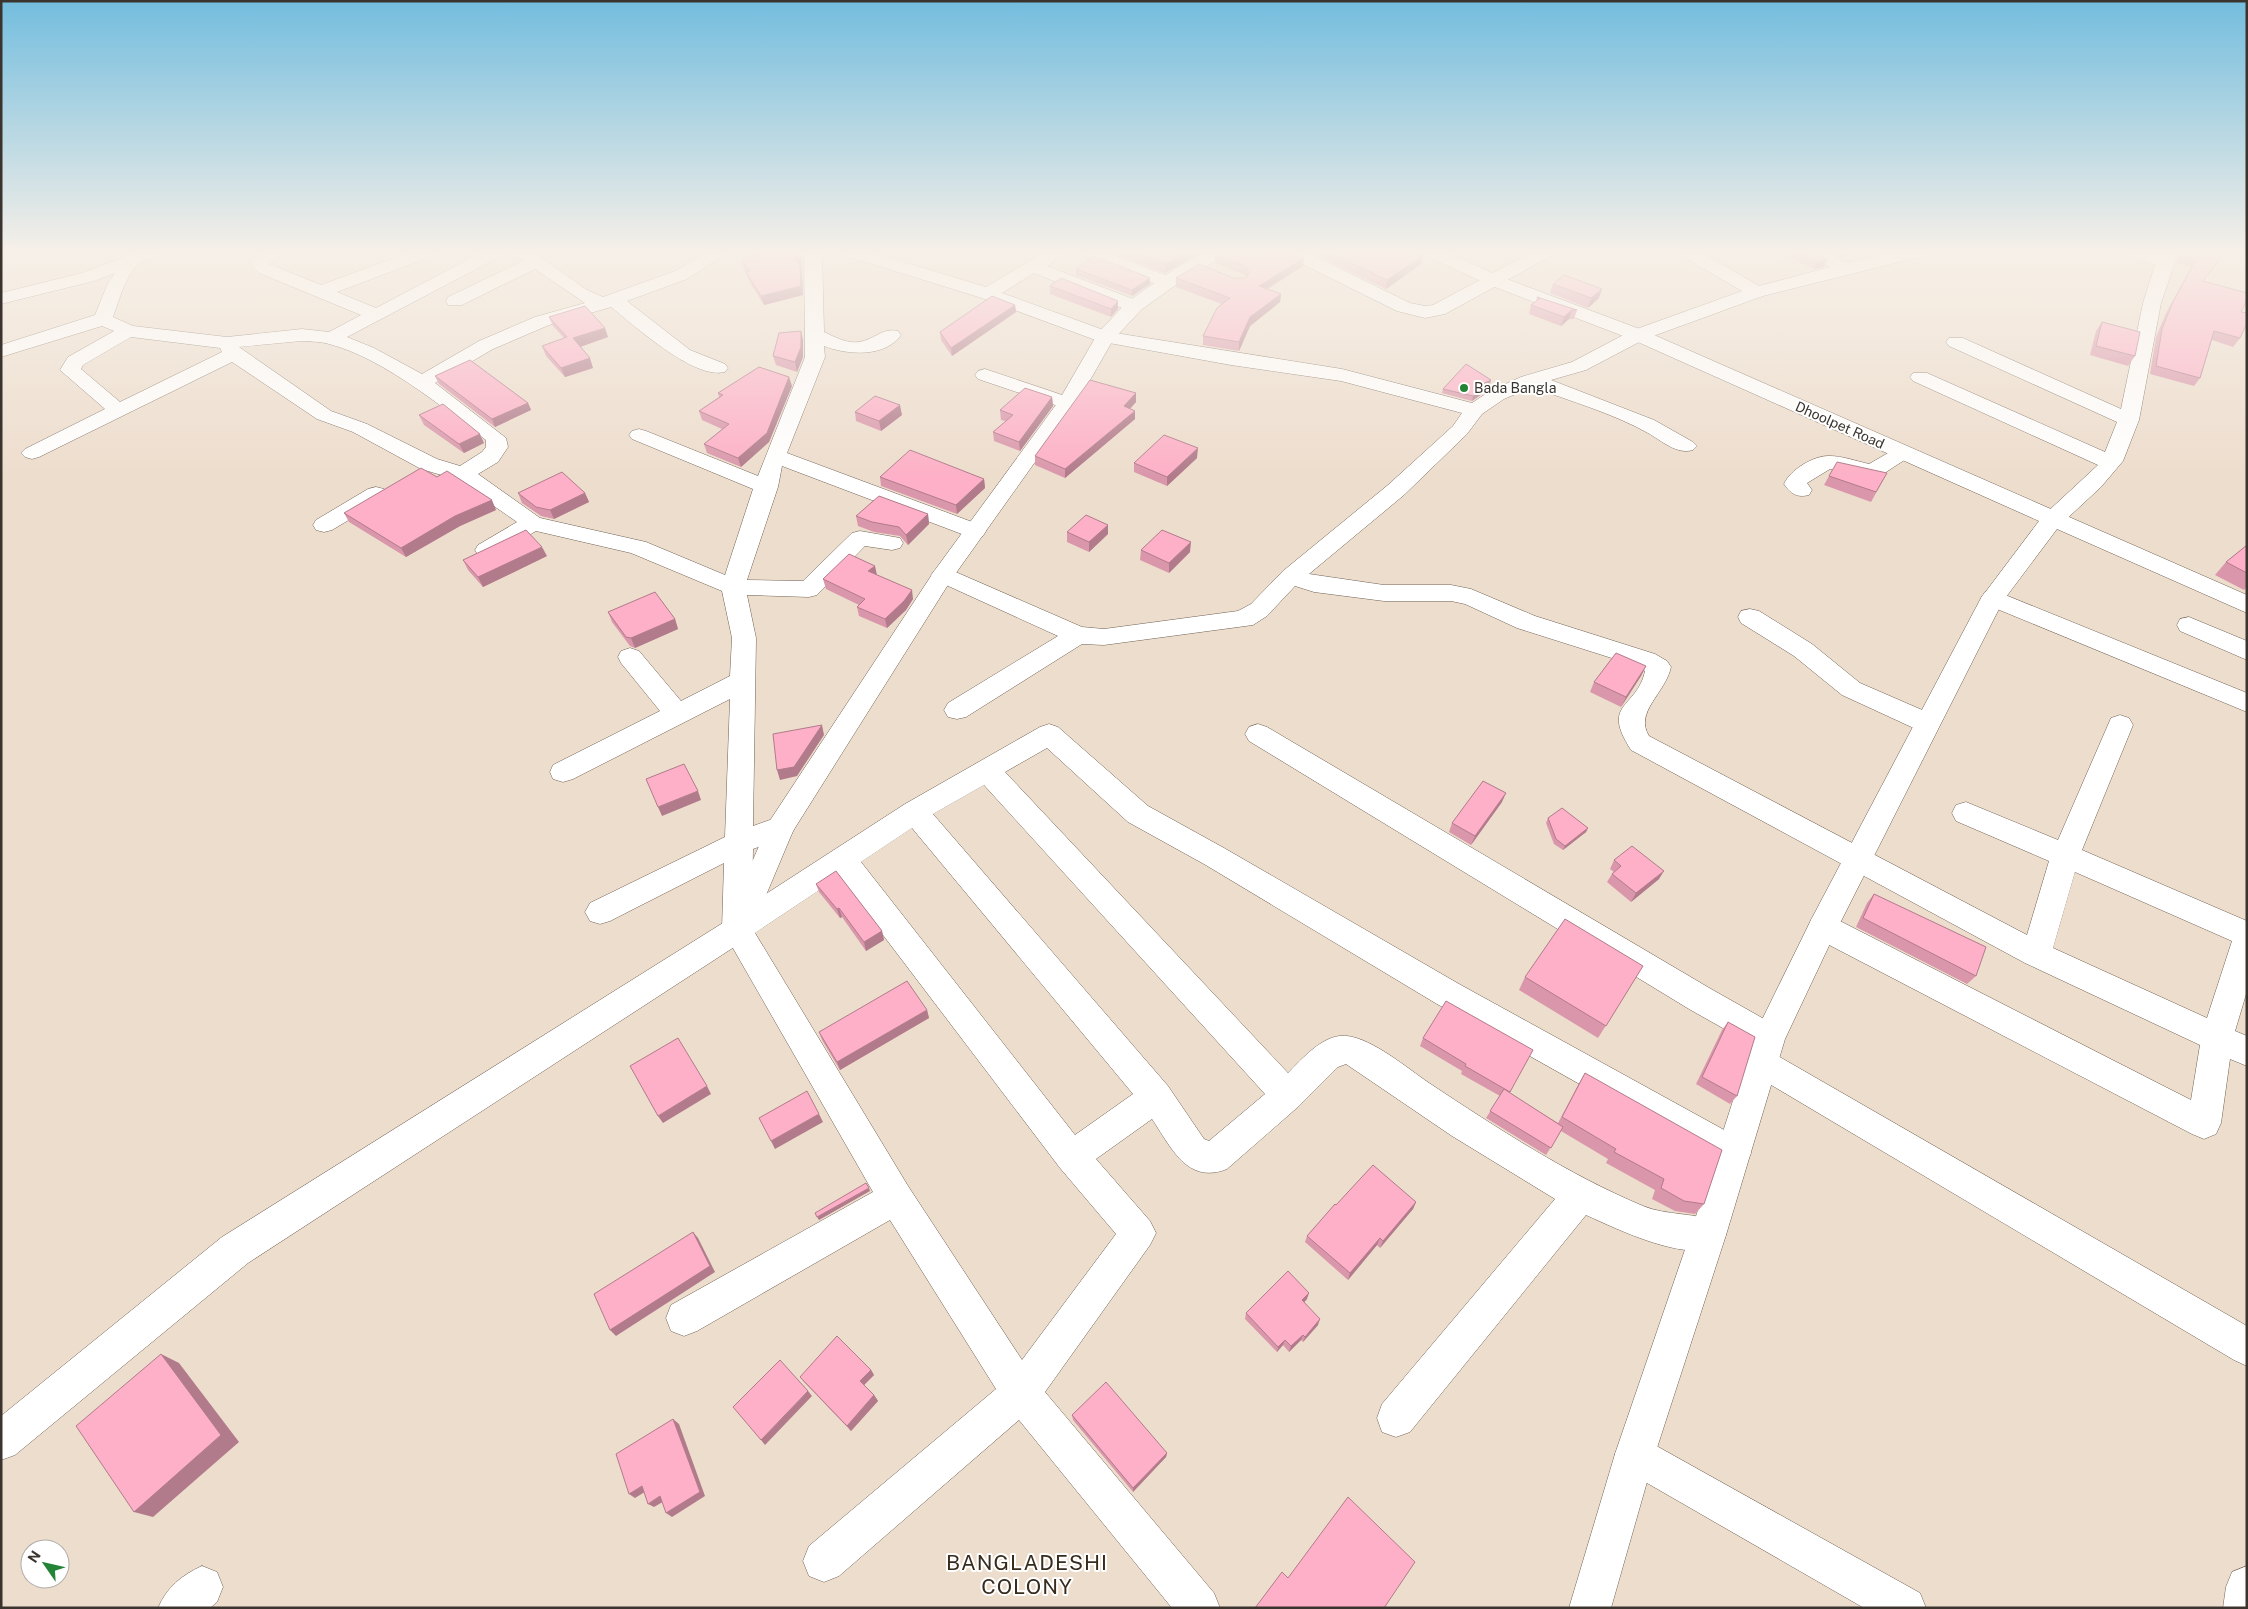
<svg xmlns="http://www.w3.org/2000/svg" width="2248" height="1609" viewBox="0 0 2248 1609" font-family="'Public Sans',sans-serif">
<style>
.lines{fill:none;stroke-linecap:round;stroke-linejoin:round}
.street-casing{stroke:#706254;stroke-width:1}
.secondary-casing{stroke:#706254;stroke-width:1}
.street{fill:#fff;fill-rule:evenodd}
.secondary{fill:#fff;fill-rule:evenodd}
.wall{fill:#da97ab}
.shaded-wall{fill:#b17b8b}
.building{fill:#fdb0c7;stroke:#b17b8b}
.poi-dot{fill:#238336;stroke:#fff;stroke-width:2}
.labels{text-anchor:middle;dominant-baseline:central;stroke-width:4;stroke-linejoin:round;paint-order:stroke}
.far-poi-label{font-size:14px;fill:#3b342e;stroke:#fff;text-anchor:start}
.far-street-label{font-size:14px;fill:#3b342e;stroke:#fff}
.near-neighbourhood-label{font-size:21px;letter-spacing:1px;fill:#372b1e;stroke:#fff}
</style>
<rect width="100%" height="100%" fill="#edddcd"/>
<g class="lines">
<defs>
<g id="street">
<path d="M140 251H165C159 259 148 259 140 263 127 271 118 303 113 317L133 326 227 337 302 329 329 332 361 315 259 273 250 264 263 251H285L269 264 321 285 413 251H438L435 255 337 292 376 308 484 251H506L503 255 347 337 374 348 422 374 479 341 535 317 585 303 535 269 462 305H448L446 301 448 297 523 261 512 251H532L587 290 603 297 675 271 709 251H730L687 279 627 301 690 350 725 364 728 368 725 372C694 380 635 326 611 307L549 325 493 349 435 383 506 438 508 447 498 462 478 474 540 518 646 542 725 575 753 489 632 439 629 435 632 431 639 429 646 431 758 476 805 357 804 251H822L824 332C835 337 847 344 859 342 874 340 883 327 898 331L901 335C885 358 847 355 824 346L825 357 787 453 983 526 986 531 983 536 975 538 967 536 782 466 778 487 747 580 803 581 852 533 860 531 900 538 903 543 900 548 892 550 865 546 817 595 809 597 747 595 756 638 753 826 781 816 791 819 795 827 791 835 753 849 752 903 905 804 1040 727 1049 724 1058 727 1148 806 1224 848 1459 984 1746 1142 1751 1153 1746 1164 1734 1169 1722 1164 1437 1004 1204 864 1128 822 1047 748 1005 772 1288 1073C1302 1059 1324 1033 1347 1036 1373 1039 1407 1068 1429 1083 1497 1128 1567 1174 1643 1206 1667 1216 1696 1212 1720 1223L1726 1235 1720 1247C1685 1262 1619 1230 1586 1215L1410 1432 1396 1437 1382 1432 1377 1418 1382 1404 1555 1199 1452 1136 1346 1064 1338 1067 1299 1106 1227 1169C1187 1185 1171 1147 1152 1119L1096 1159 1150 1221 1156 1233 1150 1245 1045 1392 1214 1593 1220 1608H1172L1019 1420 839 1576 824 1582 809 1576 803 1561 809 1546 996 1389 890 1220 697 1331 684 1336 671 1331 666 1318 671 1305 873 1192 722 929 724 863 610 921 600 924 590 921 585 912 590 903 725 837 730 699 573 779 563 782 553 779 550 772 553 765 660 711 621 663 618 657 621 651 630 648 639 651 681 701 730 676 732 638 722 591 631 553 536 531C520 540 497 560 478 555L475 550 478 545 517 522 455 479 421 469 353 432 317 419 232 362 39 457 32 459 25 457 21 453 25 449 105 409 60 370 68 357 114 331 102 326 1 357V345L95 315 108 283 115 273 94 281 1 304V293L82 273ZM131 337 220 348 222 352 120 402 81 369 83 365ZM302 341C311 342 320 341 329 344 383 358 442 407 486 440V447L482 452 460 466 437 459 367 424 331 411 239 347ZM984 785 1265 1094 1209 1141 1204 1139 1168 1086 933 814ZM912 828 1133 1094 1075 1135 861 862ZM839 877 1060 1168 1116 1234 1022 1360 908 1186 755 933Z"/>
<path d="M840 251H867L986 287 1046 251H1067L1047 266 1141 302 1143 306 1141 310H1127L1034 273 1002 293 1109 332 1342 369 1472 403 1490 391 1521 377 1572 362 1631 331 1742 291 1680 255 1677 251H1699L1759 286 1830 267 1804 255 1801 251H1824L1848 263 1893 251H1930L1927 255 1763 296 1645 339 1586 370 1551 380 1654 420 1693 442 1697 446 1693 450C1677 455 1662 441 1648 433 1612 413 1570 401 1532 387L1504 399 1482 414 1467 434 1404 495 1309 574 1384 585H1451L1471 589 1535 616 1655 654 1667 661 1671 667C1665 694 1634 712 1649 736L2027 935 2049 861 1956 821 1952 813 1956 805 1966 802 2058 840 2111 718 2120 715 2129 718 2133 725 2082 850 2247 921V991L2235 1031 2247 1036V1066L2230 1059 2221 1123 2216 1134 2204 1139 2192 1134 1812 936 1808 927 1812 918 1823 915 1834 918 2191 1100 2200 1045 2025 963 1631 750C1600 702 1637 709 1645 671L1637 666 1517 628 1465 604 1451 601H1384L1314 592 1295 586 1267 616 1253 625 1104 645 1082 644 966 717 957 719 948 717 944 710 948 703 1058 636 935 580 931 575 935 570 943 567 951 570 1082 627 1104 629 1238 611 1251 604 1283 571 1388 485 1453 426 1462 413 1341 381 1231 365 1098 341 982 298 843 255ZM2075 872 2232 941 2207 1018 2053 948Z"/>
<polygon points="1079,251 1104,251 1173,278 1176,282 1173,286 1161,286 1082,255"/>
<polygon points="1281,251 1304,251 1410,303 1425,306 1433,305 1534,251 1556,251 1553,255 1445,314 1425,318 1397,311 1284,255"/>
<polygon points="2123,251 2149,251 2160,255 2161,251 2179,251 2161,303 2139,420 2123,461 2101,487 2060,525 2052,527 2044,525 2041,520 2044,515 2098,465 1913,381 1910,377 1913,373 1927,373 2105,452 2117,422 1949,346 1946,342 1949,338 1963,338 2121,409 2143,303 2155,265 2126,255"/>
<polygon points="985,369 1074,399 1077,403 1074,407 1067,409 978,379 975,375 978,371"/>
<path d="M1902 447 1909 449 1913 453 1909 457 1880 476 1872 478 1830 469 1807 483 1812 490 1809 495C1797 498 1791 494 1784 484 1790 470 1814 455 1830 456 1842 456 1856 461 1869 464L1895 449Z"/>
<polygon points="376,487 384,489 387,494 384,499 332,530 324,532 316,530 313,525 316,520 368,489"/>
<polygon points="1993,590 2247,693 2247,712 1985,604 1981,598 1985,592"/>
<polygon points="1750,609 1759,611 1812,644 1860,683 1936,716 1940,723 1936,730 1927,733 1918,730 1842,695 1794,656 1741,623 1738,617 1741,611"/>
<polygon points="2189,617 2247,641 2247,660 2180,631 2177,625 2180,619"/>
<polygon points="1258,724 1267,727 1711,989 1780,1028 1785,1038 1780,1048 1771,1052 2247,1326 2247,1366 2234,1360 1751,1073 1746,1063 1751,1053 1760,1049 1689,1009 1249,741 1245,734 1249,727"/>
<polygon points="1635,1434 1920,1593 1926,1608 1864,1608 1621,1468 1615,1454 1621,1440"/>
<path d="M202 1566 217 1572 223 1587 217 1602 210 1608H158C167 1587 182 1575 202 1566Z"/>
<polygon points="2247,1566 2247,1608 2223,1608 2226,1587 2232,1572"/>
</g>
<g id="secondary">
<polygon points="1207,251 1229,251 1226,255 1188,276 1141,310 1113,340 1077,403 951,580 793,831 748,938 248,1263 15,1455 1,1460 1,1416 222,1237 726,921 771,819 935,570 1058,402 1098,333 1127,302 1176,268"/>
<polygon points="1421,251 1444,251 1499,276 1645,331 2247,595 2247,613 2057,529 2003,601 1836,931 1785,1039 1726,1235 1655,1454 1611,1608 1569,1608 1615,1454 1690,1235 1753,1038 1812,918 1981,598 2039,521 1631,339 1487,284 1424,255"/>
</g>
</defs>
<use href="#street" class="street-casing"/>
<use href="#secondary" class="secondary-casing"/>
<use href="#street" class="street"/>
<use href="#secondary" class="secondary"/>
</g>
<g class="wall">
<polygon points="747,251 798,251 802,263 802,266 801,266 802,274 803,295 764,305 749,281 746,273 743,268 741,259 752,256"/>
<polygon points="1116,251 1203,251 1165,273 1116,254"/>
<polygon points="1308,251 1410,251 1421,264 1386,289"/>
<polygon points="1775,251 1809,251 1824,267 1814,269"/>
<polygon points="1828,251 1860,251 1852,256 1855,251 1842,258"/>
<polygon points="2113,251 2125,251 2123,254"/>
<polygon points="2180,251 2226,251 2203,281 2241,312 2240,338 2233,347 2212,340 2200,378 2194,386 2150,374 2156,337 2166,313 2191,267 2177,263"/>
<polygon points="1215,255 1303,266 1268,289 1281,294 1280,302 1250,326 1239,351 1203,345 1203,336 1222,304 1176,287 1176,278 1245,278 1246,277 1245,275 1215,263"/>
<polygon points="1076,269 1150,278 1150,284 1132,296 1076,275"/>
<polygon points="1553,284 1599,298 1588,308 1550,293"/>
<polygon points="1050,286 1118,309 1111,317 1050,294"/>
<polygon points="1537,297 1577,310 1574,319 1569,319 1561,326 1529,314 1531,305 1536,301"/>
<polygon points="1015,305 1016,312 952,356 941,340 940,332"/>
<polygon points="549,317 608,337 580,347 593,368 565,377 546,356 542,346 564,338 553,326"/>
<polygon points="2102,322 2135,356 2128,366 2090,355 2096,331"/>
<polygon points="803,340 803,357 797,372 776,365 773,356"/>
<polygon points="435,376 528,403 531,410 495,427 439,384"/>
<polygon points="1490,384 1482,388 1482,394 1472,401 1442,393 1443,389"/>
<polygon points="792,386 769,442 741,467 707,453 704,444 722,429 702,420 699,411 719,397 718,393"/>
<polygon points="1136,393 1136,402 1130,409 1135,419 1065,478 1035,465 1035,456"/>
<polygon points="1052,397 1053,406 1020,451 994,441 993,432 1006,421 1001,420 1000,410"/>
<polygon points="855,412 902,415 881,431 856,421"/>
<polygon points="419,415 484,443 464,453 424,425"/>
<polygon points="1197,458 1167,486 1134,472 1134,463"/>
<polygon points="1887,473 1871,502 1824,485 1829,476"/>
<polygon points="880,477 984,479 985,488 957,514 881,486"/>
<polygon points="518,493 585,493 589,502 554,519 541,516 522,503"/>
<polygon points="496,510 460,526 406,557 349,522 344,513"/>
<polygon points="928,514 929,524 908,545 900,536 874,532 858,526 856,516"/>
<polygon points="1067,532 1108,534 1089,552 1067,542"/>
<polygon points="2247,545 2247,587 2244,590 2215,575 2226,562"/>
<polygon points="1141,550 1190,552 1169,573 1140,560"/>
<polygon points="547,556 483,587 468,570 463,560"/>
<polygon points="877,575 913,599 906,610 887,628 859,616 857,607 859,605 826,589 823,579"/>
<polygon points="608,612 675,619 678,629 635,648 630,646 612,622"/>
<polygon points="1646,666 1641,676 1621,707 1590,692 1594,682"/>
<polygon points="1502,802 1471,845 1449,832 1452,823"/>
<polygon points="1548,818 1588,828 1586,832 1563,850 1554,844 1546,823"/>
<polygon points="1614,860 1659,879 1631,902 1607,882 1612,874 1614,872 1610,869"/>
<polygon points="816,884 882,931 884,940 866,951 842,917 840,918 819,892"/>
<polygon points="1874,894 1976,976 1967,984 1856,927 1867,903"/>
<polygon points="1643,966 1598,1038 1519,990 1525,977"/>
<polygon points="927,1010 929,1018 840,1070 822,1040 819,1032"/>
<polygon points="1728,1022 1737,1096 1730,1104 1696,1084 1722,1030"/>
<polygon points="1423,1038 1533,1050 1509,1093 1558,1123 1578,1085 1585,1073 1704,1204 1695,1214 1675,1211 1652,1199 1655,1190 1606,1163 1608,1159 1561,1131 1546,1155 1486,1118 1500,1096 1461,1074 1462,1071 1420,1046"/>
<polygon points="1416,1202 1413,1209 1380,1248 1377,1245 1348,1280 1305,1242 1307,1236 1336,1205"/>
<polygon points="1307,1299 1304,1302 1318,1325 1303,1342 1301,1340 1289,1352 1283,1345 1277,1352 1245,1319 1246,1313"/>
<polygon points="871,1370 874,1375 864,1385 874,1395 878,1401 851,1431 804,1382 800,1377"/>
<polygon points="1072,1415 1167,1453 1166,1457 1133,1492 1073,1420"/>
</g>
<g class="shaded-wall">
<polygon points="1189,251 1203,251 1165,273 1166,264"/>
<polygon points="1846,251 1860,251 1852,256 1855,251 1842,258"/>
<polygon points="800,254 802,263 802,266 801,266 802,274 803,295 764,305 761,296 795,258"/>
<polygon points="1423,256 1421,264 1386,289 1387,280"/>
<polygon points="1304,258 1303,266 1258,294 1259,286"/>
<polygon points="1828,259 1824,267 1814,269 1817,262"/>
<polygon points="1150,278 1150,284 1132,296 1132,290"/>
<polygon points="1602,289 1599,298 1588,308 1591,298"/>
<polygon points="1281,294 1280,302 1250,326 1239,351 1239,342 1250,317"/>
<polygon points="1118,301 1118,309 1111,317 1111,309"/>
<polygon points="1015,305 1016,312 952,356 951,348"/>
<polygon points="1572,310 1569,319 1561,326 1564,317"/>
<polygon points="605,328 608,337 577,348 573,338"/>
<polygon points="801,331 803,340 803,357 797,372 795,362"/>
<polygon points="590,358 593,368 565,377 561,368"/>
<polygon points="789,377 792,386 769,442 741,467 738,458"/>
<polygon points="1491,380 1490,384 1477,391 1478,386"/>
<polygon points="1483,390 1482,394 1472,401 1473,396"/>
<polygon points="1136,393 1136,402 1124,415 1124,406"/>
<polygon points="1052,397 1053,406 1020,451 1019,442"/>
<polygon points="528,403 531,410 495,427 492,419"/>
<polygon points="900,405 902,415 881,431 879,421"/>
<polygon points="1135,411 1135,419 1065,478 1065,469"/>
<polygon points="480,434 484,443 464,453 459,444"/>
<polygon points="1198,448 1197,458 1167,486 1167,477"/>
<polygon points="984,479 985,488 957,514 956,505"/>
<polygon points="585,493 589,502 554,519 550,510"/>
<polygon points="492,500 496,510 460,526 406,557 401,548 455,516"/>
<polygon points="928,514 929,524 908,545 906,535"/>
<polygon points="1108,525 1108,534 1089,552 1089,542"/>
<polygon points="1191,542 1190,552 1169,573 1169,563"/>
<polygon points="542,547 547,556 483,587 478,577"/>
<polygon points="875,566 877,575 868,571"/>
<polygon points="912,590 913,599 906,610 887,628 885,619"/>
<polygon points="675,619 678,629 635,648 631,638"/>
<polygon points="1646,666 1641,676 1621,707 1626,697"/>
<polygon points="822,725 824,735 797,776 780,780 777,770"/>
<polygon points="698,791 701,800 662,816 658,807"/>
<polygon points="1506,793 1502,802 1471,845 1475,836"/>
<polygon points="1588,828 1586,832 1563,850 1565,846"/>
<polygon points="1664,871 1659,879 1631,902 1636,893"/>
<polygon points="839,908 842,917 840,918 837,909"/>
<polygon points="882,931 884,940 866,951 864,942"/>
<polygon points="927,1010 929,1018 840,1070 837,1062"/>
<polygon points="707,1086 711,1094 663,1123 658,1116"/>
<polygon points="819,1114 823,1122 775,1149 771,1141"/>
<polygon points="869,1188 870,1191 819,1220 817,1217"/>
<polygon points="1416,1202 1413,1209 1380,1248 1383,1241"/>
<polygon points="693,1232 698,1238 715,1272 616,1336 610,1330"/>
<polygon points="1380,1238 1377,1245 1348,1280 1350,1273"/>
<polygon points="1309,1293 1307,1299 1300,1307 1302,1300"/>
<polygon points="1320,1319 1318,1325 1303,1342 1305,1337"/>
<polygon points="1303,1335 1301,1340 1289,1352 1291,1346"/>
<polygon points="1285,1340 1283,1345 1277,1352 1278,1347"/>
<polygon points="161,1354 179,1363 239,1442 153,1517 134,1512"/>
<polygon points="871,1370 874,1375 863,1386 860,1381"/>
<polygon points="808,1391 812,1396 765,1445 761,1440"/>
<polygon points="874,1395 878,1401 851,1431 847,1426"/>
<polygon points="673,1419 679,1424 705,1496 672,1517 666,1513"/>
<polygon points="1167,1453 1166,1457 1133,1492 1133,1488"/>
<polygon points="642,1486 648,1490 635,1498 629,1494"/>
<polygon points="660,1496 666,1500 654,1507 648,1504"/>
</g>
<g class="building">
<polygon points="754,251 798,251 800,254 800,257 795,258 800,265 801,286 761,296 746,272 750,271 741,259 758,255"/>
<polygon points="1131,251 1189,251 1166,264"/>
<polygon points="1222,251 1290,251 1304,258 1259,286 1281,294 1250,317 1239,342 1203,336 1217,308 1230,298 1176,278 1199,264 1233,278 1245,278 1250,272 1245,266 1215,255"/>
<polygon points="1327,251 1410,251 1423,256 1387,280"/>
<polygon points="1792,251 1809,251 1828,259 1817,262"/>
<polygon points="2184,251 2226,251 2203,281 2247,293 2247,300 2241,312 2247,313 2247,323 2240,338 2214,331 2200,378 2156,366 2162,329 2172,304 2196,259 2182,255"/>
<polygon points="1094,256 1150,278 1132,290 1076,269"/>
<polygon points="1564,275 1602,289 1591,298 1553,284"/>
<polygon points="1061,278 1118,301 1111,309 1050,286"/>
<polygon points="992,296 1015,305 951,348 940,332"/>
<polygon points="1537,297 1577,310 1572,310 1564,317 1531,305 1540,298"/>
<polygon points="585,306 605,328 573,338 590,358 561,368 542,346 567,337 549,317"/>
<polygon points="2102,322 2140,332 2135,356 2096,346"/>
<polygon points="801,331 801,347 795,362 773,356 779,333"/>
<polygon points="470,360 528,403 492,419 435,376"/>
<polygon points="1466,364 1491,380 1478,386 1483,390 1473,396 1443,389"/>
<polygon points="759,367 789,377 767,433 738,458 704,444 729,424 699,411 723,395 718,393"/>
<polygon points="1090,380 1136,393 1124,406 1135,411 1065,469 1035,456"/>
<polygon points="1025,388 1052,397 1019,442 993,432 1013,415 1000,410"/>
<polygon points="875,396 900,405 879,421 855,412"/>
<polygon points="443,404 480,434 459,444 419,415"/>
<polygon points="1164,435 1198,448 1167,477 1134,463"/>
<polygon points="910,450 984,479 956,505 880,477"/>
<polygon points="1837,462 1887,473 1876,492 1829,476"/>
<polygon points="421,468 437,477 447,471 492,500 455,516 401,548 344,513"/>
<polygon points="562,472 585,493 550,510 536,507 518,493"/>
<polygon points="879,496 928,514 906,535 899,527 872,522 856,516"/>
<polygon points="1086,515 1108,525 1089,542 1067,532"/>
<polygon points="526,530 542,547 478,577 463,560"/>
<polygon points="1162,530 1191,542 1169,563 1141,550"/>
<polygon points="2247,545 2247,573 2226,562"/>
<polygon points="849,554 875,566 868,571 912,590 904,601 885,619 857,607 865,599 823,579"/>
<polygon points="655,592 675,619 631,638 626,637 608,612"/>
<polygon points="1616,653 1646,666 1626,697 1594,682"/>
<polygon points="822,725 794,767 777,770 773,734"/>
<polygon points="684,764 698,791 658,807 646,779"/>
<polygon points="1483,781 1506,793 1475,836 1452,823"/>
<polygon points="1562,808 1588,828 1565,846 1556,839 1548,818"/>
<polygon points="1632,846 1664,871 1636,893 1612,874 1621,866 1614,860"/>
<polygon points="836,871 882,931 864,942 839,908 837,909 816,884"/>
<polygon points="1874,894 1986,947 1976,976 1863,918"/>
<polygon points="1565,919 1643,966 1606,1026 1525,977"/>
<polygon points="907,981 927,1010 837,1062 819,1032"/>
<polygon points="1446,1001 1533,1050 1510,1092 1465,1066 1466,1064 1423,1038"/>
<polygon points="1728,1022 1755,1037 1737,1096 1702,1077"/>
<polygon points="678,1038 707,1086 658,1116 630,1066"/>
<polygon points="1585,1073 1722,1150 1704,1204 1684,1201 1661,1188 1664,1179 1614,1152 1616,1149 1562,1117"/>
<polygon points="1504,1089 1563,1127 1551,1148 1490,1111"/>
<polygon points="807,1091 819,1114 771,1141 759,1118"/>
<polygon points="1373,1165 1416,1202 1383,1241 1380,1238 1350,1273 1307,1236 1335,1204 1336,1205"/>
<polygon points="866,1183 869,1188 817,1217 815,1213"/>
<polygon points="693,1232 710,1266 610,1330 594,1294"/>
<polygon points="1288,1271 1309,1293 1302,1300 1320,1319 1305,1337 1303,1335 1291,1346 1285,1340 1278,1347 1246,1313"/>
<polygon points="837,1336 871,1370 860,1381 874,1395 847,1426 800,1377"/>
<polygon points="161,1354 221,1435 134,1512 76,1426"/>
<polygon points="780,1360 808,1391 761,1440 733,1407"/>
<polygon points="1106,1382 1167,1453 1133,1488 1072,1415"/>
<polygon points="673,1419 700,1492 666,1513 660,1496 648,1504 642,1486 629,1494 616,1454"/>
<polygon points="1348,1497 1415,1562 1384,1608 1255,1608 1282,1572 1288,1578"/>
</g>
<linearGradient id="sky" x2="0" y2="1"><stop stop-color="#73bdde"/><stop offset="0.53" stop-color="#f7f0e8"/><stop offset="1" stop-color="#f7f0e8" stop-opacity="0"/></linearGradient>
<rect width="2248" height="476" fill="url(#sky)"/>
<circle class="poi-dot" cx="1464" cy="388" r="5"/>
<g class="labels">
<g class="far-poi-label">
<text x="1474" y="388">Bada Bangla</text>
</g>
<g class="far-street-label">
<text transform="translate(1840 425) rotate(24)">Dhoolpet Road</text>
</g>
<g class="near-neighbourhood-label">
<text x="1027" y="1562">BANGLADESHI<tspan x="1027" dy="24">COLONY</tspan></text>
</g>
</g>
<rect width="2248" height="1609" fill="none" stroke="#3b342e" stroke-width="5"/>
<g transform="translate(45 1564) rotate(304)"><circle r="24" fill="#ffffff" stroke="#b1aeab"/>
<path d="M0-4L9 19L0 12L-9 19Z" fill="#238336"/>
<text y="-8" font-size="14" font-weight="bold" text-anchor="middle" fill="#3b342e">N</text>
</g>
</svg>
